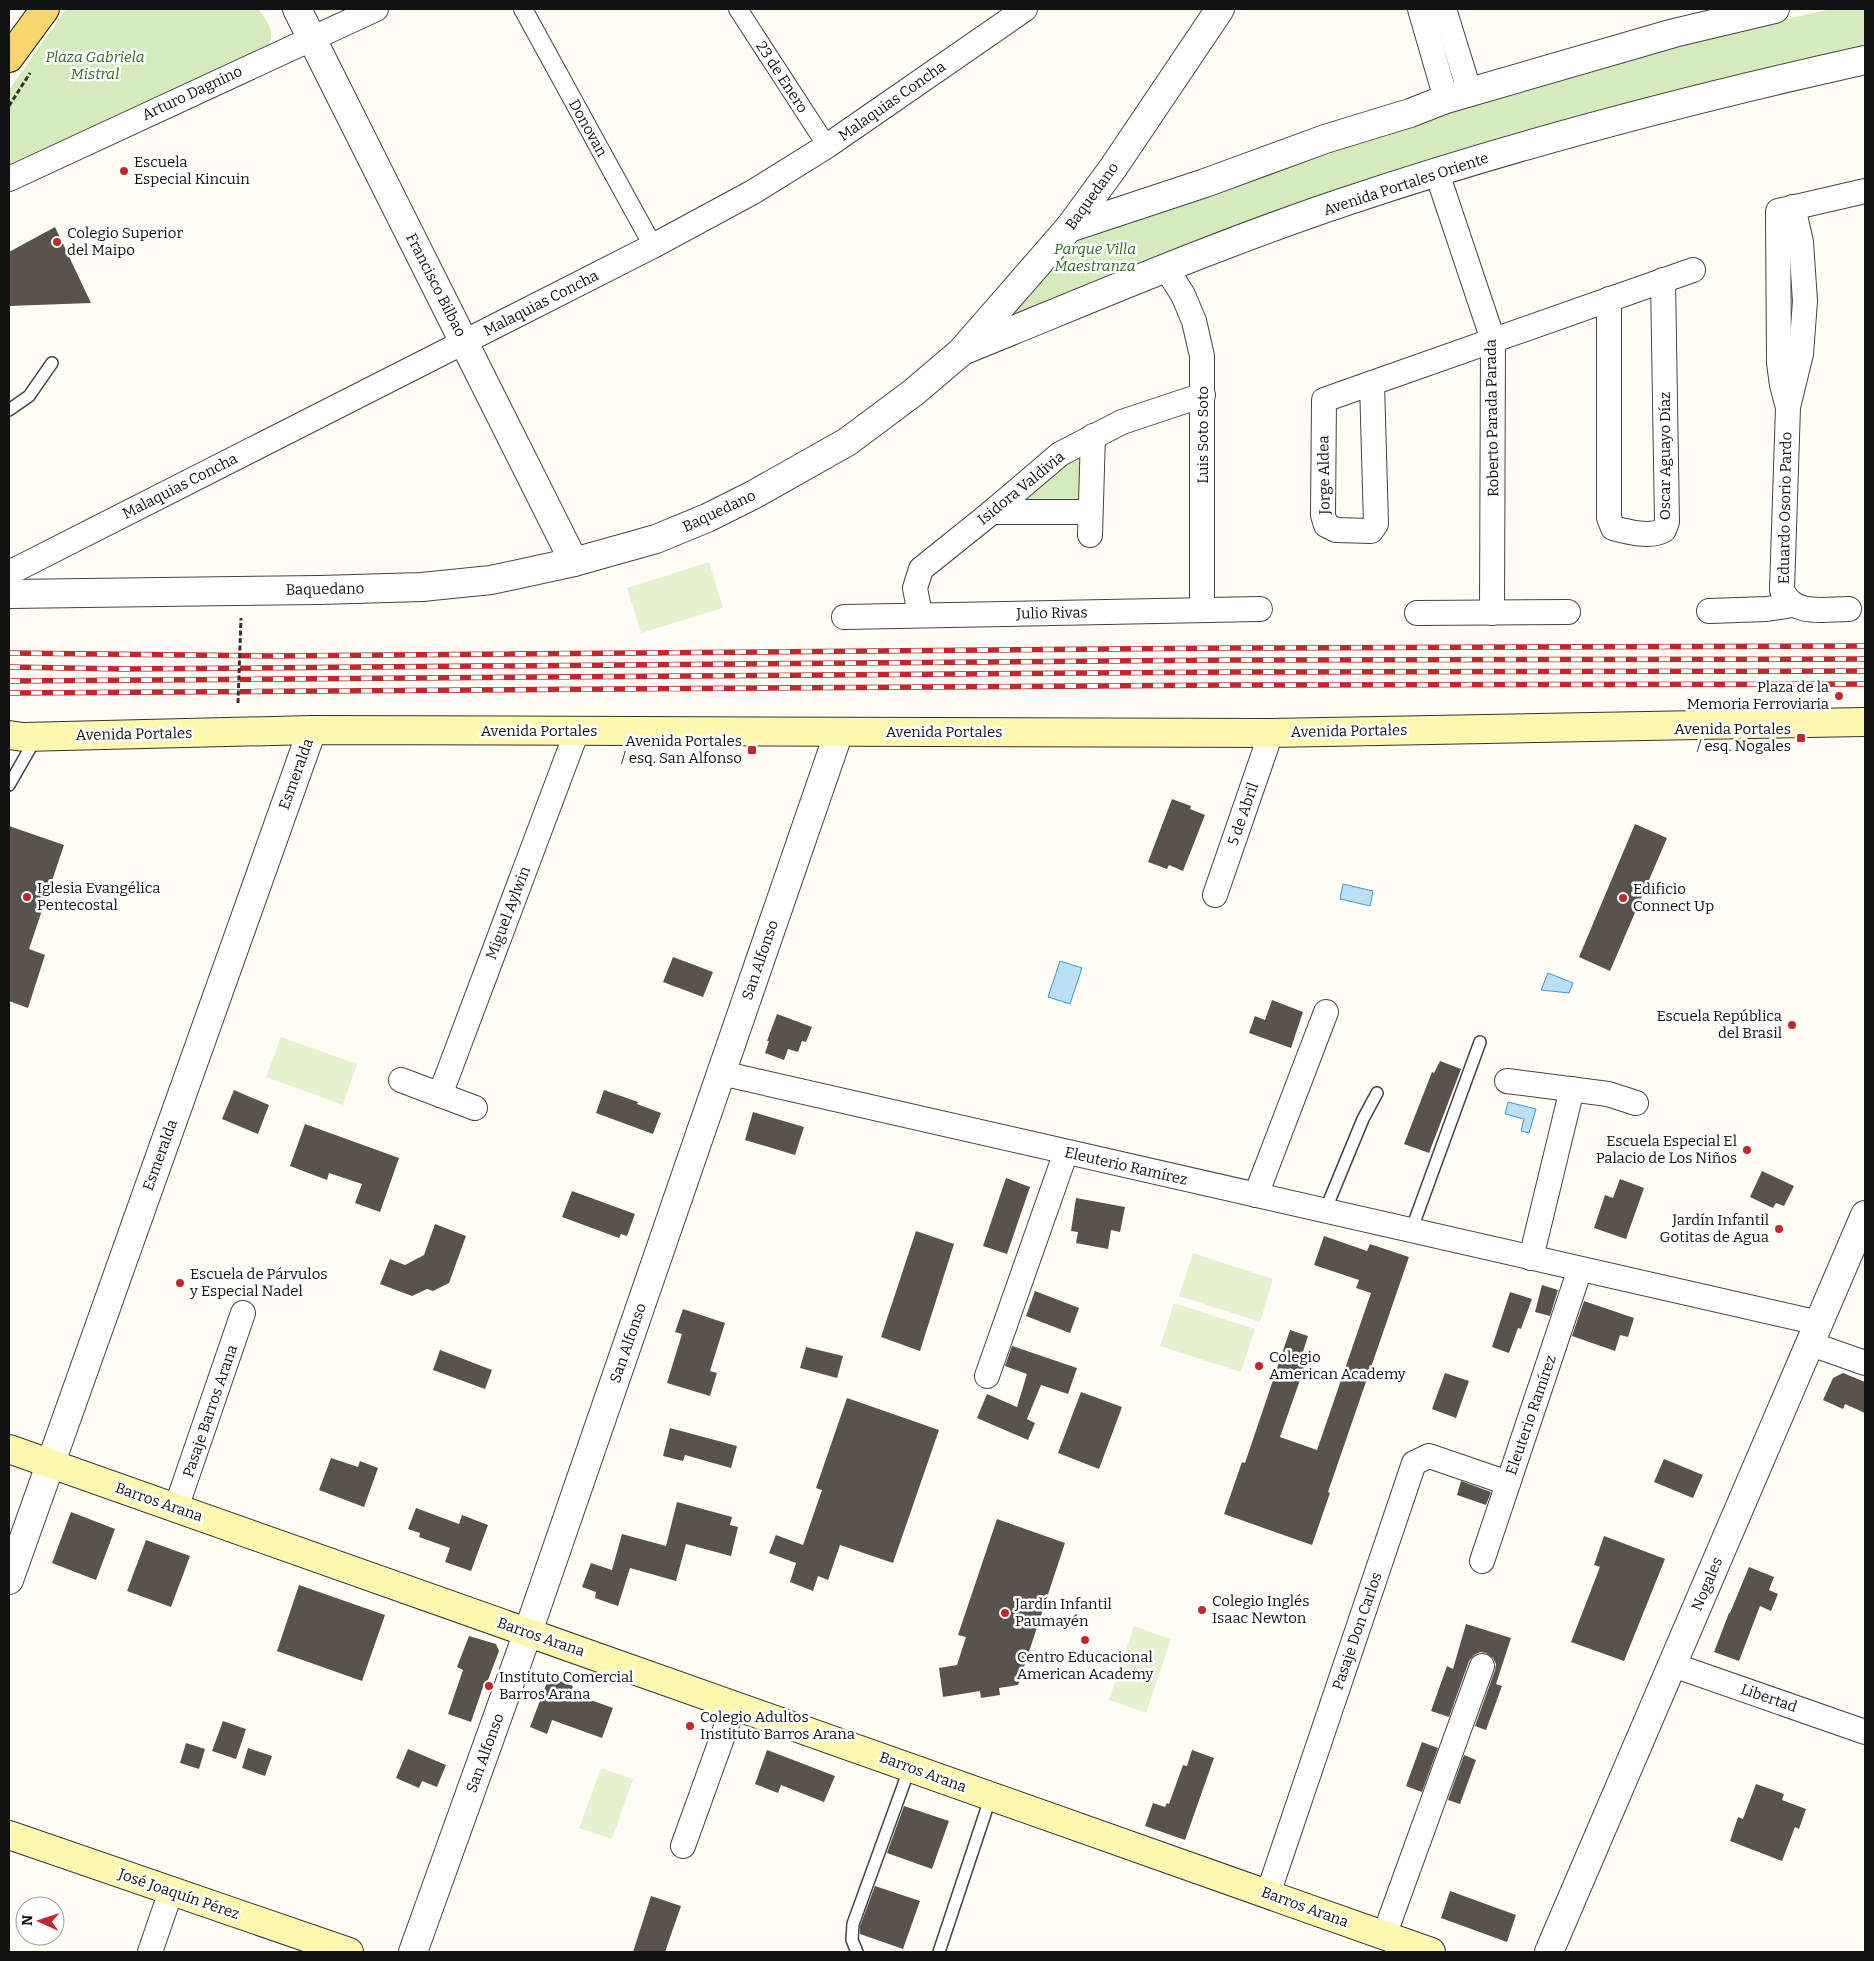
<svg xmlns="http://www.w3.org/2000/svg" width="1874" height="1961" viewBox="0 0 1874 1961" font-family="Bitter,serif">
<style>
.green{fill:#d5ebbd}
.pitch{fill:#e6f2cf}
.water{fill:#b9e0f7;stroke:#3f96cf}
.building{fill:#5a524d}
.lines{fill:none;stroke-linecap:round;stroke-linejoin:round}
.service-casing{stroke:#444;stroke-width:14}
.pedestrian-casing{stroke:#444;stroke-width:20}
.minor-casing{stroke:#444;stroke-width:26}
.tertiary-casing{stroke:#444;stroke-width:30}
.secondary-casing{stroke:#333;stroke-width:30}
.primary-casing{stroke:#222;stroke-width:30}
.path{stroke:#333;stroke-width:3;stroke-dasharray:5 2.5;stroke-linecap:butt}
.service{stroke:#fff;stroke-width:11}
.pedestrian{stroke:#fff;stroke-width:18}
.minor{stroke:#fff;stroke-width:24}
.tertiary{stroke:#fff;stroke-width:28}
.secondary{stroke:#fff6b0;stroke-width:28}
.primary{stroke:#f9d66b;stroke-width:28}
.rail-casing{stroke:#c4262e;stroke-width:5.5}
.rail{stroke:#fff;stroke-width:4;stroke-dasharray:11;stroke-linecap:butt}
.path-bridge{stroke:#333;stroke-width:3;stroke-dasharray:5 2.5;stroke-linecap:butt}
.poi-dot{fill:#c4262e;stroke:#fff;stroke-width:2}
.labels{text-anchor:middle;dominant-baseline:central;stroke-width:5;stroke-linejoin:round;paint-order:stroke}
.park-label{font-size:15px;font-style:italic;fill:#2f6b1f;stroke:#fff}
.street-label{font-size:15px;fill:#111;stroke:#fff}
.poi-label{font-size:15px;fill:#111;stroke:#fff;text-anchor:start}
</style>
<rect width="100%" height="100%" fill="#fffdf5"/>
<g class="green">
<path d="M66 9H259C267 23 276 30 268 47L9 166V90Z"/>
<polygon points="1831,9 1865,9 1865,56 1712,90 1006,323 1075,231 1459,104 1733,31"/>
<polygon points="1086,444 1086,507 1006,508"/>
</g>
<g class="pitch">
<polygon points="709,562 723,608 641,633 627,588"/>
<polygon points="281,1037 357,1064 343,1105 266,1077"/>
<polygon points="1193,1253 1273,1279 1260,1322 1179,1296"/>
<polygon points="1174,1303 1255,1329 1241,1372 1160,1346"/>
<polygon points="1134,1626 1171,1639 1146,1713 1109,1700"/>
<polygon points="601,1768 633,1779 612,1839 579,1828"/>
</g>
<g class="water">
<polygon points="1343,884 1373,891 1370,906 1340,899"/>
<polygon points="1060,961 1082,968 1070,1004 1048,997"/>
<polygon points="1548,973 1573,983 1569,993 1541,990"/>
<polygon points="1508,1102 1536,1109 1529,1133 1521,1131 1524,1119 1505,1114"/>
</g>
<g class="building">
<polygon points="55,227 91,303 9,306 9,252"/>
<polygon points="1172,799 1191,806 1190,809 1205,815 1183,871 1169,865 1167,869 1148,862"/>
<polygon points="1635,824 1667,838 1610,971 1579,957"/>
<polygon points="9,826 64,845 29,949 45,955 28,1008 9,1001"/>
<polygon points="673,957 713,972 703,997 663,982"/>
<polygon points="1272,1000 1303,1012 1291,1048 1249,1033 1255,1016 1265,1020"/>
<polygon points="777,1014 812,1027 806,1042 802,1041 798,1052 788,1049 784,1060 765,1053 769,1041 767,1041"/>
<polygon points="1440,1061 1461,1069 1429,1153 1404,1144 1432,1072 1434,1073"/>
<polygon points="234,1090 269,1105 258,1134 222,1119"/>
<polygon points="604,1090 638,1102 637,1104 661,1113 653,1134 596,1113"/>
<polygon points="753,1112 804,1127 795,1155 745,1140"/>
<polygon points="305,1124 399,1158 380,1212 355,1203 362,1184 329,1173 327,1180 290,1166"/>
<polygon points="1762,1171 1794,1186 1784,1206 1776,1203 1773,1208 1750,1197"/>
<polygon points="1006,1178 1030,1187 1007,1254 983,1246"/>
<polygon points="1620,1179 1644,1188 1626,1239 1594,1228 1605,1195 1613,1198"/>
<polygon points="572,1191 635,1214 627,1236 621,1234 619,1238 562,1217"/>
<polygon points="1076,1198 1125,1207 1120,1232 1111,1230 1108,1249 1076,1243 1078,1232 1071,1231"/>
<polygon points="435,1224 466,1236 449,1283 433,1291 427,1289 412,1296 380,1284 390,1259 405,1265 424,1255"/>
<polygon points="916,1231 954,1244 920,1351 881,1337"/>
<polygon points="1324,1236 1367,1251 1370,1244 1409,1257 1328,1492 1330,1493 1312,1545 1224,1514 1242,1462 1245,1463 1290,1330 1308,1336 1301,1358 1307,1360 1280,1437 1317,1450 1371,1293 1356,1288 1359,1280 1314,1265"/>
<polygon points="1542,1285 1558,1290 1550,1316 1535,1312"/>
<polygon points="1035,1291 1079,1308 1070,1333 1026,1316"/>
<polygon points="1510,1292 1532,1299 1521,1329 1518,1328 1509,1353 1492,1347"/>
<polygon points="1584,1301 1634,1318 1628,1337 1620,1335 1615,1351 1572,1336"/>
<polygon points="683,1309 725,1323 710,1371 717,1373 710,1396 667,1383 682,1334 675,1332"/>
<polygon points="1012,1346 1077,1368 1068,1394 1041,1385 1027,1419 1035,1423 1028,1440 977,1418 987,1394 1017,1407 1027,1374 1005,1366"/>
<polygon points="806,1347 843,1356 837,1378 800,1368"/>
<polygon points="440,1350 492,1370 485,1389 433,1370"/>
<polygon points="1445,1373 1469,1381 1456,1418 1432,1409"/>
<polygon points="1843,1373 1865,1382 1865,1413 1845,1404 1843,1409 1823,1400 1833,1378"/>
<polygon points="1081,1392 1122,1407 1099,1469 1058,1453"/>
<polygon points="847,1398 939,1430 893,1563 840,1545 828,1580 818,1576 813,1591 790,1582 796,1563 769,1553 776,1535 803,1545 822,1490 816,1488"/>
<polygon points="670,1428 737,1446 731,1468 685,1455 683,1461 663,1456"/>
<polygon points="331,1458 358,1467 360,1461 378,1468 364,1507 319,1490"/>
<polygon points="1664,1459 1703,1475 1693,1498 1654,1482"/>
<polygon points="1461,1481 1491,1492 1486,1505 1457,1495"/>
<polygon points="677,1502 732,1517 730,1525 738,1527 731,1556 686,1544 676,1581 630,1568 618,1606 595,1598 596,1592 582,1587 591,1563 612,1570 622,1534 666,1546"/>
<polygon points="416,1508 459,1524 462,1515 488,1525 471,1571 445,1562 450,1548 419,1537 420,1533 408,1529"/>
<polygon points="71,1512 115,1529 96,1580 52,1563"/>
<polygon points="997,1519 1065,1543 1018,1685 999,1688 1000,1695 981,1698 980,1691 943,1697 939,1668 957,1665 966,1637 958,1635"/>
<polygon points="1604,1536 1665,1559 1624,1661 1571,1642 1600,1567 1594,1565"/>
<polygon points="146,1540 190,1556 171,1607 127,1591"/>
<polygon points="1749,1567 1774,1577 1769,1590 1778,1594 1771,1611 1760,1606 1739,1661 1714,1652 1729,1613 1730,1613"/>
<polygon points="299,1585 385,1615 362,1681 277,1651"/>
<polygon points="1466,1624 1511,1638 1496,1684 1502,1686 1486,1730 1475,1726 1495,1670 1496,1664 1493,1658 1486,1653 1480,1652 1474,1655 1469,1661 1449,1717 1431,1711 1447,1666 1453,1669"/>
<polygon points="469,1636 496,1644 499,1651 486,1685 484,1684 471,1722 448,1714 463,1670 457,1667"/>
<polygon points="549,1677 573,1686 571,1693 613,1708 602,1738 552,1720 547,1734 530,1727"/>
<polygon points="223,1721 246,1729 236,1759 212,1751"/>
<polygon points="1422,1742 1438,1748 1422,1792 1406,1786"/>
<polygon points="186,1743 205,1749 199,1769 180,1763"/>
<polygon points="248,1748 272,1756 265,1776 242,1768"/>
<polygon points="408,1749 446,1765 437,1787 422,1781 419,1788 396,1778"/>
<polygon points="767,1750 835,1776 824,1802 781,1785 778,1793 755,1784"/>
<polygon points="1192,1750 1214,1758 1185,1840 1145,1826 1153,1803 1165,1807 1167,1803 1169,1804 1183,1765 1187,1766"/>
<polygon points="1464,1755 1476,1760 1460,1804 1448,1800"/>
<polygon points="1756,1784 1784,1794 1782,1800 1806,1809 1799,1829 1795,1827 1782,1861 1730,1841 1738,1817 1743,1819"/>
<polygon points="904,1806 949,1821 932,1869 887,1853"/>
<polygon points="875,1886 920,1901 903,1949 860,1934 860,1926"/>
<polygon points="1450,1891 1516,1915 1507,1942 1441,1918"/>
<polygon points="651,1896 681,1906 665,1952 633,1952"/>
</g>
<g class="lines">
<defs>
<g id="service">
<polyline points="9,410 29,396 52,363"/>
<polyline points="9,785 36,738"/>
<polyline points="1325,1211 1363,1119 1377,1093"/>
<polyline points="1411,1231 1480,1042"/>
<polyline points="857,1952 852,1940 853,1924 910,1767"/>
<polyline points="939,1952 991,1796"/>
</g>
<g id="pedestrian">
<polyline points="523,9 653,246"/>
<polyline points="738,9 827,146"/>
</g>
<g id="minor">
<polyline points="1420,9 1446,99"/>
<polyline points="1444,9 1470,93"/>
<polyline points="1437,173 1493,340 1492,613"/>
<polyline points="9,179 376,9"/>
<path d="M1793 207 1801 242 1805 301 1801 354 1788 407 1782 590C1794 617 1824 609 1849 609"/>
<polyline points="1166,268 1183,295 1194,321 1202,356 1202,610"/>
<path d="M1609 299V518L1613 528C1628 532 1650 538 1664 530L1667 522 1663 280"/>
<polyline points="1372,383 1376,524 1371,531 1336,530 1326,525 1323,515 1324,400 1372,383 1693,270"/>
<polyline points="1787,404 1782,385 1779,363 1778,211 1865,191"/>
<polyline points="992,512 1090,512"/>
<polyline points="1090,535 1093,436"/>
<polyline points="9,573 653,246 753,192 827,146 1025,9"/>
<polyline points="1709,611 1767,609 1792,605"/>
<polyline points="1417,613 1568,612"/>
<polyline points="920,615 915,588 921,569 992,512 1060,454 1122,422 1203,395"/>
<polyline points="844,617 1260,609"/>
<polyline points="1215,895 1271,733"/>
<polyline points="721,1073 1819,1323"/>
<polyline points="401,1080 475,1108"/>
<polyline points="1507,1081 1608,1094 1636,1103"/>
<polyline points="440,1095 577,731"/>
<polyline points="1256,1195 1326,1012"/>
<polyline points="1531,1258 1572,1089"/>
<polyline points="1811,1344 1865,1363"/>
<polyline points="987,1376 1066,1152"/>
<polyline points="176,1508 243,1313"/>
<polyline points="1482,1561 1580,1269"/>
<polyline points="1673,1665 1865,1732"/>
<polyline points="683,1846 734,1705"/>
<polyline points="1268,1894 1414,1463 1429,1456 1508,1483"/>
<polyline points="1384,1936 1482,1666"/>
<polyline points="150,1952 171,1891"/>
</g>
<g id="tertiary">
<polyline points="297,9 574,562"/>
<polyline points="1069,228 1205,183 1325,139 1410,113 1446,99 1674,33 1775,9"/>
<path d="M967 349C1093 298 1218 244 1347 201 1517 144 1690 99 1865 60"/>
<polyline points="9,594 320,590 422,587 491,580 574,562 656,539 707,518 753,495 847,442 914,392 961,352 1069,228 1113,168 1220,9"/>
<polyline points="9,1580 312,730"/>
<polyline points="413,1952 528,1632 839,732"/>
<polyline points="1549,1952 1865,1215"/>
</g>
<g id="secondary">
<polyline points="9,735 23,737 312,730 1271,733 1865,722"/>
<polyline points="9,1449 1431,1952"/>
<polyline points="9,1835 349,1952"/>
</g>
<polyline id="primary" points="9,58 45,9"/>
</defs>
<use href="#service" class="service-casing"/>
<use href="#pedestrian" class="pedestrian-casing"/>
<use href="#minor" class="minor-casing"/>
<use href="#tertiary" class="tertiary-casing"/>
<use href="#secondary" class="secondary-casing"/>
<use href="#primary" class="primary-casing"/>
<polyline class="path" points="9,106 30,73"/>
<use href="#service" class="service"/>
<use href="#pedestrian" class="pedestrian"/>
<use href="#minor" class="minor"/>
<use href="#tertiary" class="tertiary"/>
<use href="#secondary" class="secondary"/>
<use href="#primary" class="primary"/>
<defs>
<g id="rail">
<polyline points="9,653 270,656 1236,648 1865,646"/>
<polyline points="9,667 123,669 1235,660 1865,659"/>
<polyline points="9,681 1237,672 1865,671"/>
<polyline points="9,693 1236,685 1865,684"/>
</g>
</defs>
<use href="#rail" class="rail-casing"/>
<use href="#rail" class="rail"/>
<polyline class="path-bridge" points="238,703 241,618"/>
</g>
<g class="poi-dot">
<circle cx="124" cy="171" r="5"/>
<circle cx="57" cy="242" r="5"/>
<circle cx="1839" cy="696" r="5"/>
<rect x="1796" y="733" width="10" height="10" rx="2.5"/>
<rect x="747" y="745" width="10" height="10" rx="2.5"/>
<circle cx="27" cy="897" r="5"/>
<circle cx="1623" cy="898" r="5"/>
<circle cx="1792" cy="1025" r="5"/>
<circle cx="1747" cy="1150" r="5"/>
<circle cx="1779" cy="1229" r="5"/>
<circle cx="180" cy="1283" r="5"/>
<circle cx="1259" cy="1366" r="5"/>
<circle cx="1202" cy="1610" r="5"/>
<circle cx="1005" cy="1613" r="5"/>
<circle cx="1085" cy="1640" r="5"/>
<circle cx="489" cy="1686" r="5"/>
<circle cx="690" cy="1726" r="5"/>
</g>
<g class="labels">
<g class="park-label">
<text x="95" y="57">Plaza Gabriela<tspan x="95" dy="17">Mistral</tspan></text>
<text x="1095" y="249">Parque Villa<tspan x="1095" dy="17">Maestranza</tspan></text>
</g>
<g class="street-label">
<text transform="translate(782 77) rotate(57)">23 de Enero</text>
<text transform="translate(192 93) rotate(-25)">Arturo Dagnino</text>
<text transform="translate(892 101) rotate(-35)">Malaquias Concha</text>
<text transform="translate(588 128) rotate(61)">Donovan</text>
<text transform="translate(1406 184) rotate(-18)">Avenida Portales Oriente</text>
<text transform="translate(1092 196) rotate(-54)">Baquedano</text>
<text transform="translate(436 285) rotate(63)">Francisco Bilbao</text>
<text transform="translate(541 303) rotate(-27)">Malaquias Concha</text>
<text transform="translate(1492 418) rotate(-91)">Roberto Parada Parada</text>
<text transform="translate(1203 435) rotate(-90)">Luis Soto Soto</text>
<text transform="translate(1665 456) rotate(-90)">Oscar Aguayo Díaz</text>
<text transform="translate(1324 475) rotate(-91)">Jorge Aldea</text>
<text transform="translate(180 486) rotate(-27)">Malaquias Concha</text>
<text transform="translate(1021 488) rotate(-39)">Isidora Valdivia</text>
<text transform="translate(1785 508) rotate(-89)">Eduardo Osorio Pardo</text>
<text transform="translate(719 511) rotate(-25)">Baquedano</text>
<text transform="translate(325 589) rotate(-1)">Baquedano</text>
<text transform="translate(1052 613) rotate(-1)">Julio Rivas</text>
<text x="539" y="731">Avenida Portales</text>
<text transform="translate(1349 731) rotate(-1)">Avenida Portales</text>
<text x="944" y="732">Avenida Portales</text>
<text transform="translate(134 734) rotate(-1)">Avenida Portales</text>
<text transform="translate(296 774) rotate(-70)">Esmeralda</text>
<text transform="translate(1243 814) rotate(-71)">5 de Abril</text>
<text transform="translate(508 913) rotate(-69)">Miguel Aylwin</text>
<text transform="translate(760 960) rotate(-71)">San Alfonso</text>
<text transform="translate(160 1155) rotate(-70)">Esmeralda</text>
<text transform="translate(1126 1166) rotate(13)">Eleuterio Ramírez</text>
<text transform="translate(628 1343) rotate(-71)">San Alfonso</text>
<text transform="translate(210 1411) rotate(-71)">Pasaje Barros Arana</text>
<text transform="translate(1531 1415) rotate(-71)">Eleuterio Ramírez</text>
<text transform="translate(159 1502) rotate(19)">Barros Arana</text>
<text transform="translate(1707 1584) rotate(-67)">Nogales</text>
<text transform="translate(1357 1631) rotate(-71)">Pasaje Don Carlos</text>
<text transform="translate(541 1637) rotate(19)">Barros Arana</text>
<text transform="translate(1769 1698) rotate(19)">Libertad</text>
<text transform="translate(485 1753) rotate(-70)">San Alfonso</text>
<text transform="translate(923 1772) rotate(20)">Barros Arana</text>
<text transform="translate(179 1894) rotate(19)">José Joaquín Pérez</text>
<text transform="translate(1305 1907) rotate(20)">Barros Arana</text>
</g>
<g class="poi-label">
<text x="134" y="162">Escuela<tspan x="134" dy="17">Especial Kincuin</tspan></text>
<text x="67" y="233">Colegio Superior<tspan x="67" dy="17">del Maipo</tspan></text>
<text x="1829" y="687" text-anchor="end">Plaza de la<tspan x="1829" dy="17">Memoria Ferroviaria</tspan></text>
<text x="1791" y="729" text-anchor="end">Avenida Portales<tspan x="1791" dy="17">/ esq. Nogales</tspan></text>
<text x="742" y="741" text-anchor="end">Avenida Portales<tspan x="742" dy="17">/ esq. San Alfonso</tspan></text>
<text x="37" y="888">Iglesia Evangélica<tspan x="37" dy="17">Pentecostal</tspan></text>
<text x="1633" y="889">Edificio<tspan x="1633" dy="17">Connect Up</tspan></text>
<text x="1782" y="1016" text-anchor="end">Escuela República<tspan x="1782" dy="17">del Brasil</tspan></text>
<text x="1737" y="1141" text-anchor="end">Escuela Especial El<tspan x="1737" dy="17">Palacio de Los Niños</tspan></text>
<text x="1769" y="1220" text-anchor="end">Jardín Infantil<tspan x="1769" dy="17">Gotitas de Agua</tspan></text>
<text x="190" y="1274">Escuela de Párvulos<tspan x="190" dy="17">y Especial Nadel</tspan></text>
<text x="1269" y="1357">Colegio<tspan x="1269" dy="17">American Academy</tspan></text>
<text x="1212" y="1601">Colegio Inglés<tspan x="1212" dy="17">Isaac Newton</tspan></text>
<text x="1015" y="1604">Jardín Infantil<tspan x="1015" dy="17">Paumayén</tspan></text>
<text x="1085" y="1657" text-anchor="middle">Centro Educacional<tspan x="1085" dy="17">American Academy</tspan></text>
<text x="499" y="1677">Instituto Comercial<tspan x="499" dy="17">Barros Arana</tspan></text>
<text x="700" y="1717">Colegio Adultos<tspan x="700" dy="17">Instituto Barros Arana</tspan></text>
</g>
</g>
<rect width="1874" height="1961" fill="none" stroke="#111111" stroke-width="20"/>
<g transform="translate(40 1921) rotate(273)"><circle r="24" fill="#ffffff" stroke="#a0a0a0"/>
<path d="M0-4L9 19L0 12L-9 19Z" fill="#c4262e"/>
<text y="-8" font-size="14" font-weight="bold" text-anchor="middle" fill="#111111">N</text>
</g>
</svg>
